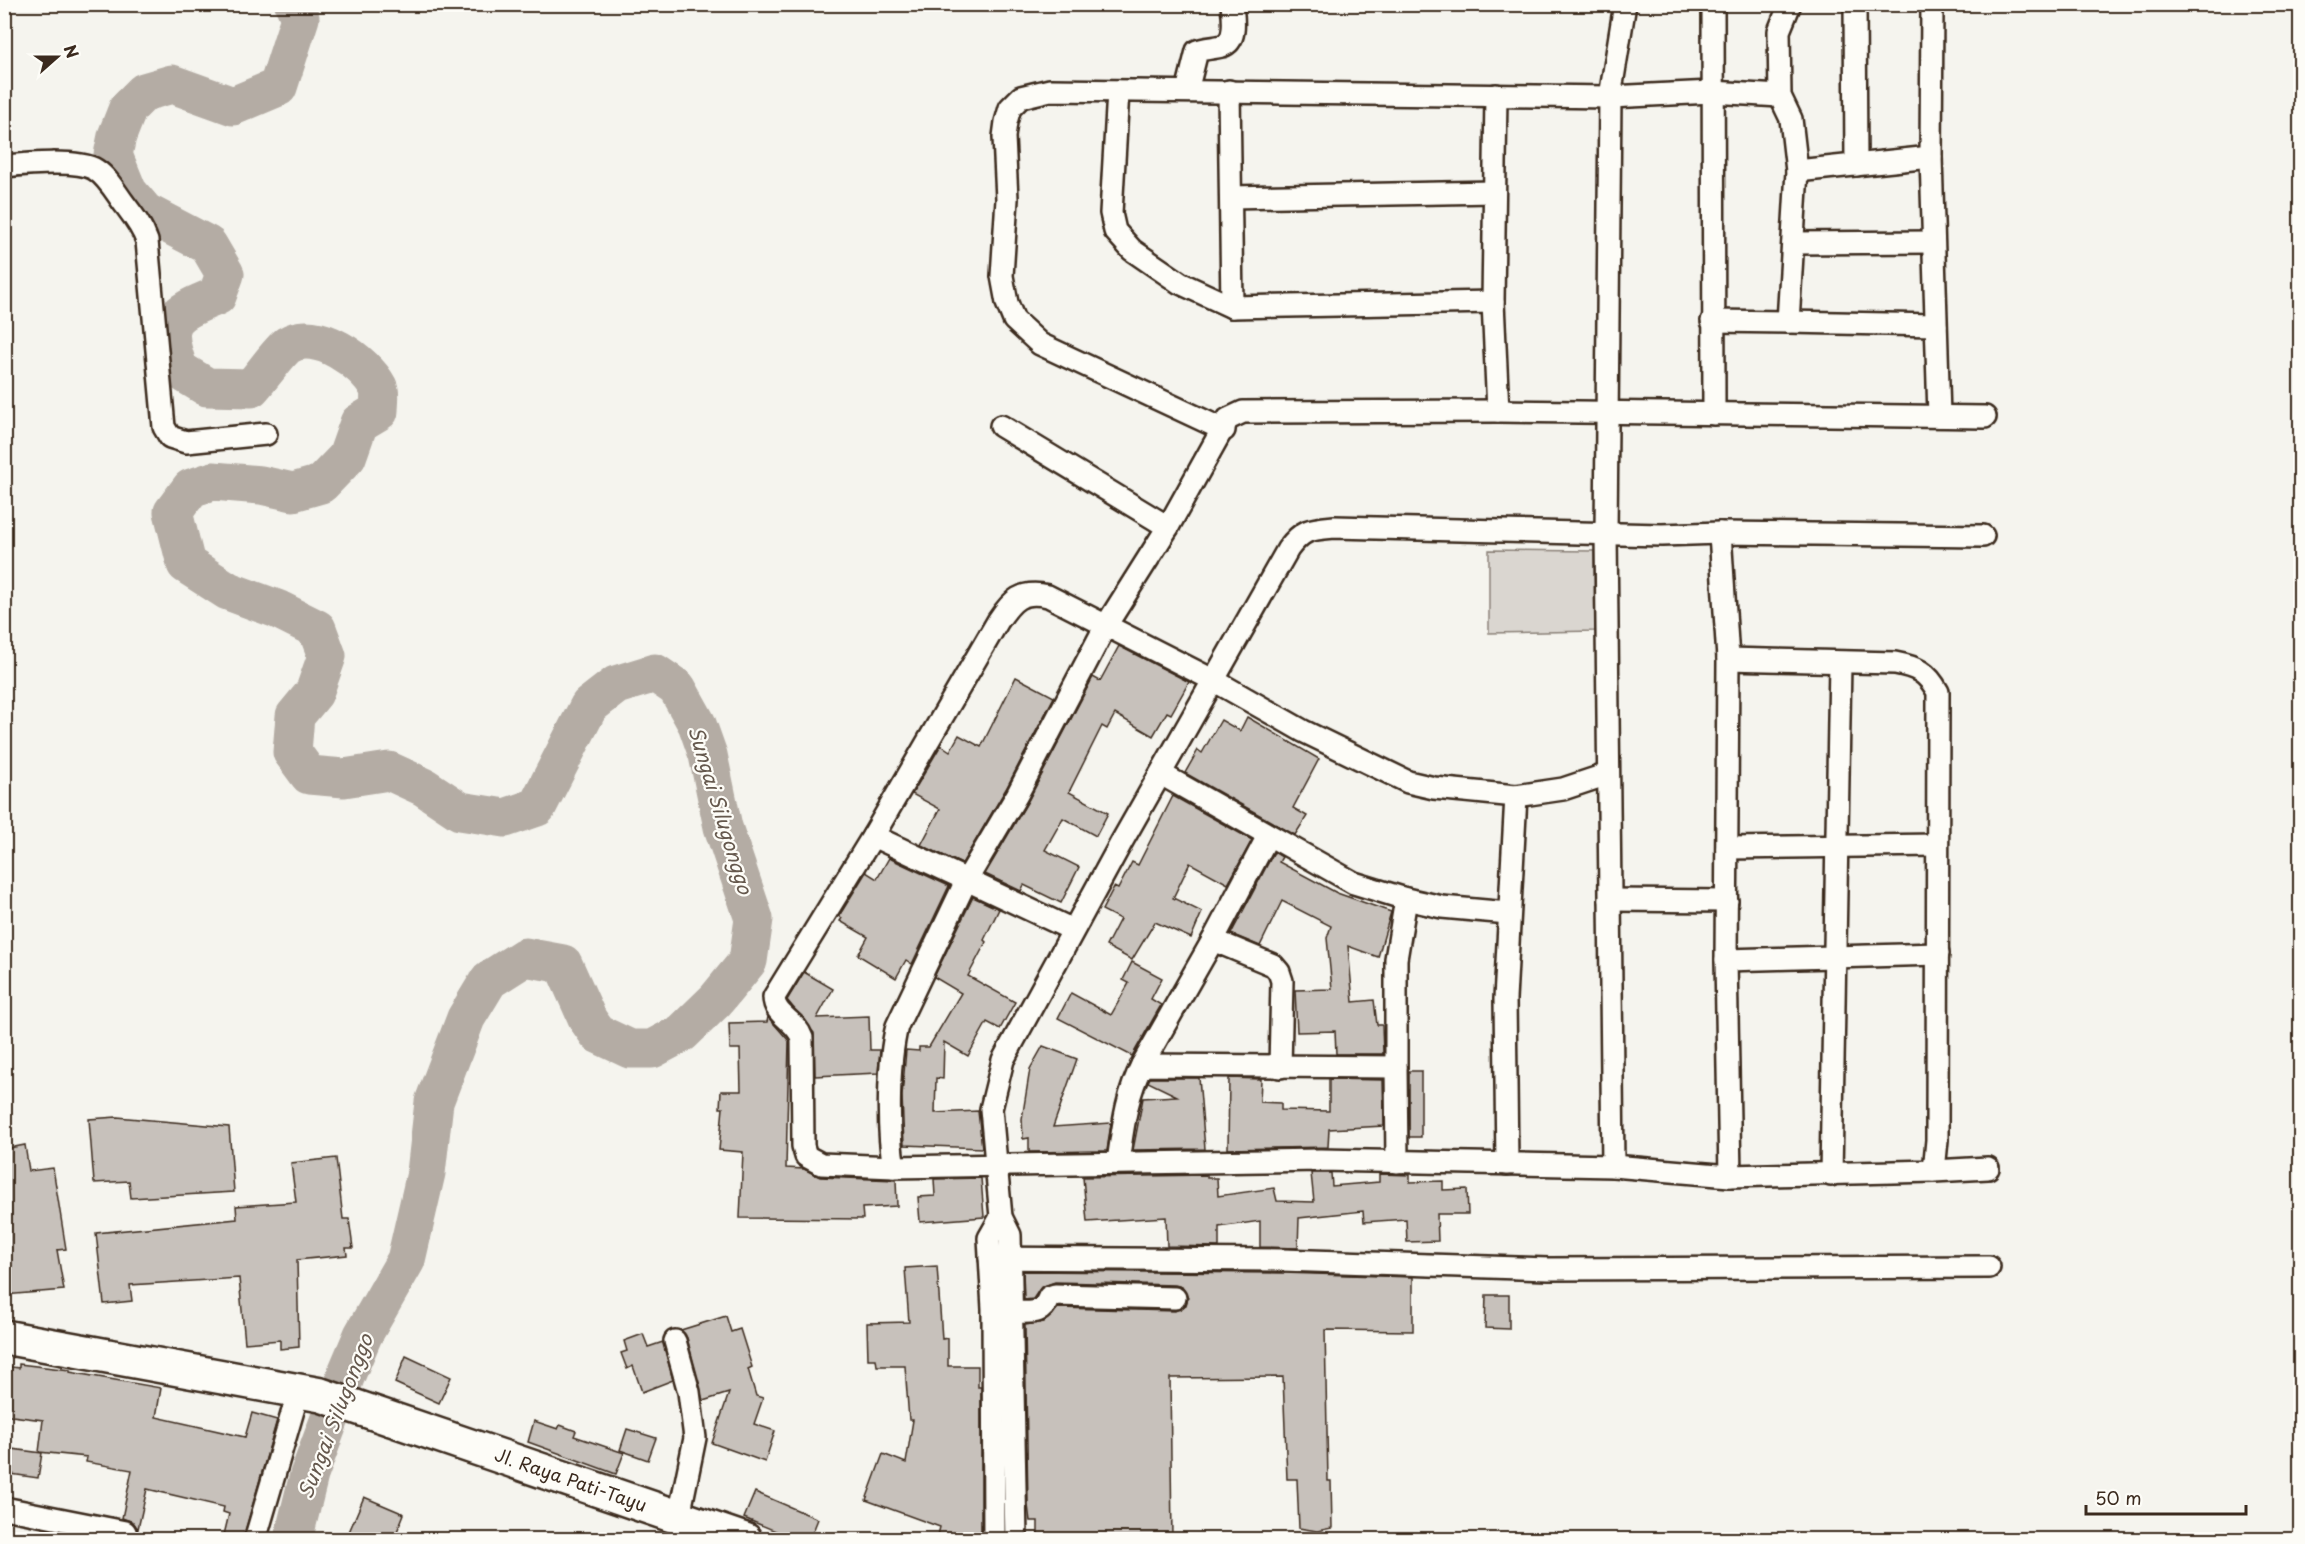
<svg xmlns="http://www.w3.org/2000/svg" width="2305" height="1544" viewBox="0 0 2305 1544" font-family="'Playpen Sans',sans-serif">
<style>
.green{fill:#dad6d0;stroke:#8a8077;stroke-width:1.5}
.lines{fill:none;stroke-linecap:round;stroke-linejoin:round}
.river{stroke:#b4aca4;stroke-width:39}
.building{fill:#c7c1bb;stroke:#3b2a1e;stroke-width:1.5}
.street-casing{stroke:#3b2a1e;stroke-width:26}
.primary-casing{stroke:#3b2a1e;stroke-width:38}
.street{stroke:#fdfcf7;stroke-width:21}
.primary{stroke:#fdfcf7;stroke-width:33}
.labels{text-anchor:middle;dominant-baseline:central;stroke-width:4.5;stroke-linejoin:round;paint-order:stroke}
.street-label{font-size:18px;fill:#3b2a1e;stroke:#fdfcf7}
.water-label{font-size:20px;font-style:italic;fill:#65584d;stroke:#fdfcf7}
</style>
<rect width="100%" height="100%" fill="#f5f4ee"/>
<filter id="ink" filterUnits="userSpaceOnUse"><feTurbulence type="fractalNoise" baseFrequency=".0167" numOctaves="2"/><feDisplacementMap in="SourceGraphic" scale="12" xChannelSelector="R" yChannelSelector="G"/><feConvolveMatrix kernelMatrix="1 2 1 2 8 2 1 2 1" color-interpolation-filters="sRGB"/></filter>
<g filter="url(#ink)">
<polygon class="green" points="1489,550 1594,551 1595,631 1489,633"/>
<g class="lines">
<path class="river" d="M293 1540 309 1475 346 1375 363 1335 406 1260 426 1173 434 1102 466 1018 489 980 525 957 563 964 588 1020 598 1034 630 1049H652L682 1033 716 1000 748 961 754 919 723 827 708 755 697 724 677 688 655 673 616 685 589 706 537 807 505 818 460 811 424 787 389 771 344 778 309 775 292 752 295 716 314 693 327 656 317 629 277 609 228 591 186 564 173 512 191 488 213 481 261 485 293 492 321 484 347 457 359 423 379 411C379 404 381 393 378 387 365 362 316 327 288 345 280 350 259 380 251 388L207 387 179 370C161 321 171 314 217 296L225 274 208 245 145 212 128 192 113 155 117 136 128 108 144 92 172 84 233 106 278 87 300 18 294 4"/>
</g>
<g class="building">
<polygon points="1119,646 1189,682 1171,714 1167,712 1153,736 1115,714 1107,729 1102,726 1069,792 1108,813 1096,836 1063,818 1045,850 1079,867 1061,903 1024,885 1021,891 985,874 1028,801 1093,677 1100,681"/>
<polygon points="1016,677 1054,697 1006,789 962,864 921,845 940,809 912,794 941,745 950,751 959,735 981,747"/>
<polygon points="1247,717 1319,759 1293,808 1307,816 1295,835 1185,773 1198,750 1202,753 1221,720 1240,731"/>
<polygon points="1173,796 1252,840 1228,884 1190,863 1173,898 1202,912 1191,938 1155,922 1132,960 1106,946 1120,919 1102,910 1114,887 1118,889 1132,862 1138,865"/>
<polygon points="1274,852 1282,857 1279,862 1337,893 1391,912 1378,957 1348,946 1353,1002 1374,1000 1377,1025 1382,1025 1383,1054 1336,1054 1335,1031 1297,1032 1295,990 1332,989 1327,938 1331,926 1282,901 1260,946 1231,934"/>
<polygon points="889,858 949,886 912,964 906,960 896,978 858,955 868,937 840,921 842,918 839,916 866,872 877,879"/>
<polygon points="973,897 999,909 984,940 986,942 968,976 1015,1002 1000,1029 987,1022 968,1056 944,1042 943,1079 936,1078 935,1113 978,1111 982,1148 904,1145 902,1096 906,1050 919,1051 919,1047 929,1047 961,993 934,977"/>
<polygon points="1132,962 1162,978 1151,999 1161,1005 1132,1056 1058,1018 1071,993 1111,1015 1129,983 1123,980"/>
<polygon points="804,972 833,989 817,1018 869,1016 870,1050 880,1050 878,1073 815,1076 814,1033 787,1000"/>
<polygon points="768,1017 789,1041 786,1168 804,1169 820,1177 896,1180 897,1206 862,1208 863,1219 740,1218 743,1152 719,1150 723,1108 720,1108 721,1091 741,1091 740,1049 730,1049 729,1023 767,1022"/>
<polygon points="1043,1046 1077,1059 1053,1127 1111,1123 1107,1151 1029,1152 1029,1138 1023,1139 1022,1119 1030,1069"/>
<rect x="1409" y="1071" width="12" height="66"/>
<polygon points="1150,1078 1199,1078 1205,1149 1133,1150 1143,1098 1177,1096 1148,1082"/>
<polygon points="1229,1078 1261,1079 1260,1102 1281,1103 1281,1110 1329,1111 1329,1079 1383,1080 1384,1126 1329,1129 1328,1147 1228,1149"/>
<polygon points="117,1117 229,1127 234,1192 131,1198 129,1181 94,1183 89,1119"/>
<polygon points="25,1145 29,1171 53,1168 66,1249 57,1250 64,1290 4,1295 4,1149"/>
<polygon points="336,1158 343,1219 349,1219 353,1248 346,1248 347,1255 297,1260 299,1347 280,1349 280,1340 245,1343 239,1278 130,1285 132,1301 104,1304 96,1233 237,1219 236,1206 296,1202 291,1163"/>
<polygon points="1311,1173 1331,1173 1332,1186 1379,1182 1379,1174 1410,1175 1410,1182 1443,1181 1443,1190 1467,1189 1468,1214 1437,1214 1438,1241 1407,1242 1406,1219 1364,1222 1363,1211 1299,1218 1298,1248 1260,1247 1260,1221 1219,1227 1219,1247 1167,1246 1166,1217 1087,1222 1083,1177 1207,1175 1207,1178 1217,1178 1218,1196 1274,1188 1277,1201 1314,1202"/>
<polygon points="981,1178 984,1217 920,1222 918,1197 935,1196 934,1179"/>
<polygon points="937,1266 942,1339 948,1338 948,1366 978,1366 978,1387 981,1387 981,1539 937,1539 940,1527 866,1500 883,1454 906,1463 913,1420 909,1420 905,1366 877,1366 876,1359 868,1359 867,1323 909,1322 905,1268"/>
<polygon points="1023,1271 1282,1273 1413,1277 1413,1331 1325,1330 1328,1481 1331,1481 1332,1528 1317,1531 1299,1528 1297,1479 1287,1479 1283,1377 1170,1378 1172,1539 1038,1539 1038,1521 1030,1521 1028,1505 1025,1325 1044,1322 1058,1308 1175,1311 1186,1305 1188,1298 1182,1287 1175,1285 1055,1282 1041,1287 1033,1299 1024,1300"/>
<polygon points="1486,1295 1509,1295 1509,1329 1485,1328"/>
<polygon points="726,1316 731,1332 740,1329 752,1367 748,1369 756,1396 763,1398 754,1424 775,1431 765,1462 712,1443 729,1393 703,1401 687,1338 681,1330"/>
<polygon points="643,1334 648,1347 663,1342 673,1380 642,1392 633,1366 627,1369 621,1353 627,1351 624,1341"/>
<polygon points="406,1356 451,1377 439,1403 395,1383"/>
<polygon points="19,1364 70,1370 70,1372 161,1388 156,1417 245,1437 252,1413 277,1420 243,1539 223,1539 229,1514 223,1512 224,1507 147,1489 138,1529 133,1522 122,1518 132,1470 86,1462 87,1457 39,1452 43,1420 4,1415 4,1366 19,1368"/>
<polygon points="534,1421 558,1429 560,1425 576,1431 574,1436 624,1453 616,1474 528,1442"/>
<polygon points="627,1429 656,1438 648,1460 620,1450"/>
<polygon points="4,1448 42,1453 38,1478 4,1473"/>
<polygon points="755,1492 818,1519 810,1539 795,1539 744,1518"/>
<polygon points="364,1497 404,1514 394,1539 346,1539"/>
</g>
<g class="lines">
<defs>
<g id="street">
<polyline points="1713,4 1714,414"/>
<polyline points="1855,4 1856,165"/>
<polyline points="1932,4 1931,157 1939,416"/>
<polyline points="1118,91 1111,213 1115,231 1132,250 1180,283 1232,307 1493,302"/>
<path d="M1187 91 1197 51C1205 48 1214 48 1222 46 1238 41 1233 17 1232 4"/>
<polyline points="1229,91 1232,307"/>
<polyline points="1496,95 1493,302 1498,411"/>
<path d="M4 166C25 164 79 159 96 170 107 177 115 191 123 202 132 214 142 226 147 241L164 427 170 437 186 442 266 434"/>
<polyline points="1797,171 1931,157"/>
<polyline points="1231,197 1494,192"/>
<polyline points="1793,243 1933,242"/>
<polyline points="1712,321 1788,322 1797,171 1791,119 1780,96 1779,31 1790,4"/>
<polyline points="1788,322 1936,325"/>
<polyline points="1001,426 1168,527"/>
<polyline points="1224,430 1040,344 1014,320 1007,303 1002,276 1007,199 1004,137 1006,122 1010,108 1021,97 1050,90 1610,97 1712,92 1780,96"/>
<polyline points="1720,533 1728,659 1726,960 1730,1176"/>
<polyline points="1161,774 1354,883 1406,899 1442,907 1508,913"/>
<path d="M1608 774 1563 789 1516 796 1434 788 1408 782 1303 731 1215 681 1048 596C1021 590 1012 600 998 621L873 836 774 997C774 1016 796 1020 802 1038L803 1146 806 1156 821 1164 894 1167 1320 1160 1613 1166 1730 1176 1934 1171 1937 1140 1938 692C1927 672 1917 667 1895 663L1728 659"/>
<polyline points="873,836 1073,930"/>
<polyline points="1727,848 1937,845"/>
<polyline points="1610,900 1727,901"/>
<polyline points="1213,940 1273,965 1279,972 1282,981 1280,1067"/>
<polyline points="1726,960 1938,954"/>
<polyline points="1142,1065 1213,940 1268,836"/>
<polyline points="1396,1067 1397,1162"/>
<path d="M1118 1162C1123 1128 1126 1096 1142 1065L1396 1067V959L1406 899"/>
<polyline points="1507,1164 1505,999 1516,796"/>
<polyline points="1613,1166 1606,534 1610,97 1625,4"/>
<path d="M894 1167C887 1130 888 1062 897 1026L966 881 1017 795 1105 627 1168 527 1228 419 1243 412 1498 411 1985 417"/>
<polyline points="1934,1171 1988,1168"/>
<polyline points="1831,1175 1840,663"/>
<polyline points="990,1258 1282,1260 1549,1269 1989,1267"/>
<path d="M1012 1312C1031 1312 1042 1316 1049 1297L1055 1295 1175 1298"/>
<polyline points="675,1341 689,1392 695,1438 679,1516"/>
<polyline points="4,1508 125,1532 128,1540"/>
<polyline points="255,1540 299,1390"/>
<polyline points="994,1540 993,1309 989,1238 1001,1217"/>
<path d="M1016 1540 1010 1235 1001 1217 991 1109 1003 1060 1121 843 1288 549C1303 529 1310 529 1334 527L1662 535 1720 533 1983 536"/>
</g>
<polyline id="primary" points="4,1337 321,1395 745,1540"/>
</defs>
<use href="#street" class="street-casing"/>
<use href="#primary" class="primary-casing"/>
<use href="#street" class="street"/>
<use href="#primary" class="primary"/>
</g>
</g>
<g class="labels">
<g class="street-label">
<text transform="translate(571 1479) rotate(19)">Jl. Raya Pati-Tayu</text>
</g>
<g class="water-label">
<text transform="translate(721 810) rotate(73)">Sungai Silugonggo</text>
<text transform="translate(335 1416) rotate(-69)">Sungai Silugonggo</text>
</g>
</g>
<rect width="2305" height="1544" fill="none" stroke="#fdfcf7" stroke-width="24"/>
<rect x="12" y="12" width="2281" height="1520" fill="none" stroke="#3b2a1e" stroke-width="2" filter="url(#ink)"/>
<g transform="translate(57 57) rotate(69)" stroke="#fdfcf7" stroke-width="4.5" paint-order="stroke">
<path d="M0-4.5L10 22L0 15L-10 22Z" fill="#3b2a1e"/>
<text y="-9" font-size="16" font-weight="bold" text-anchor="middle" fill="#3b2a1e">N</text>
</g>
<path d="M2086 1505v9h160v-9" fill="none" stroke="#3b2a1e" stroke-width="3"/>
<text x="2095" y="1505" font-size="18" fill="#3b2a1e" stroke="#fdfcf7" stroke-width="4.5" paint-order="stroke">50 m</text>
</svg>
